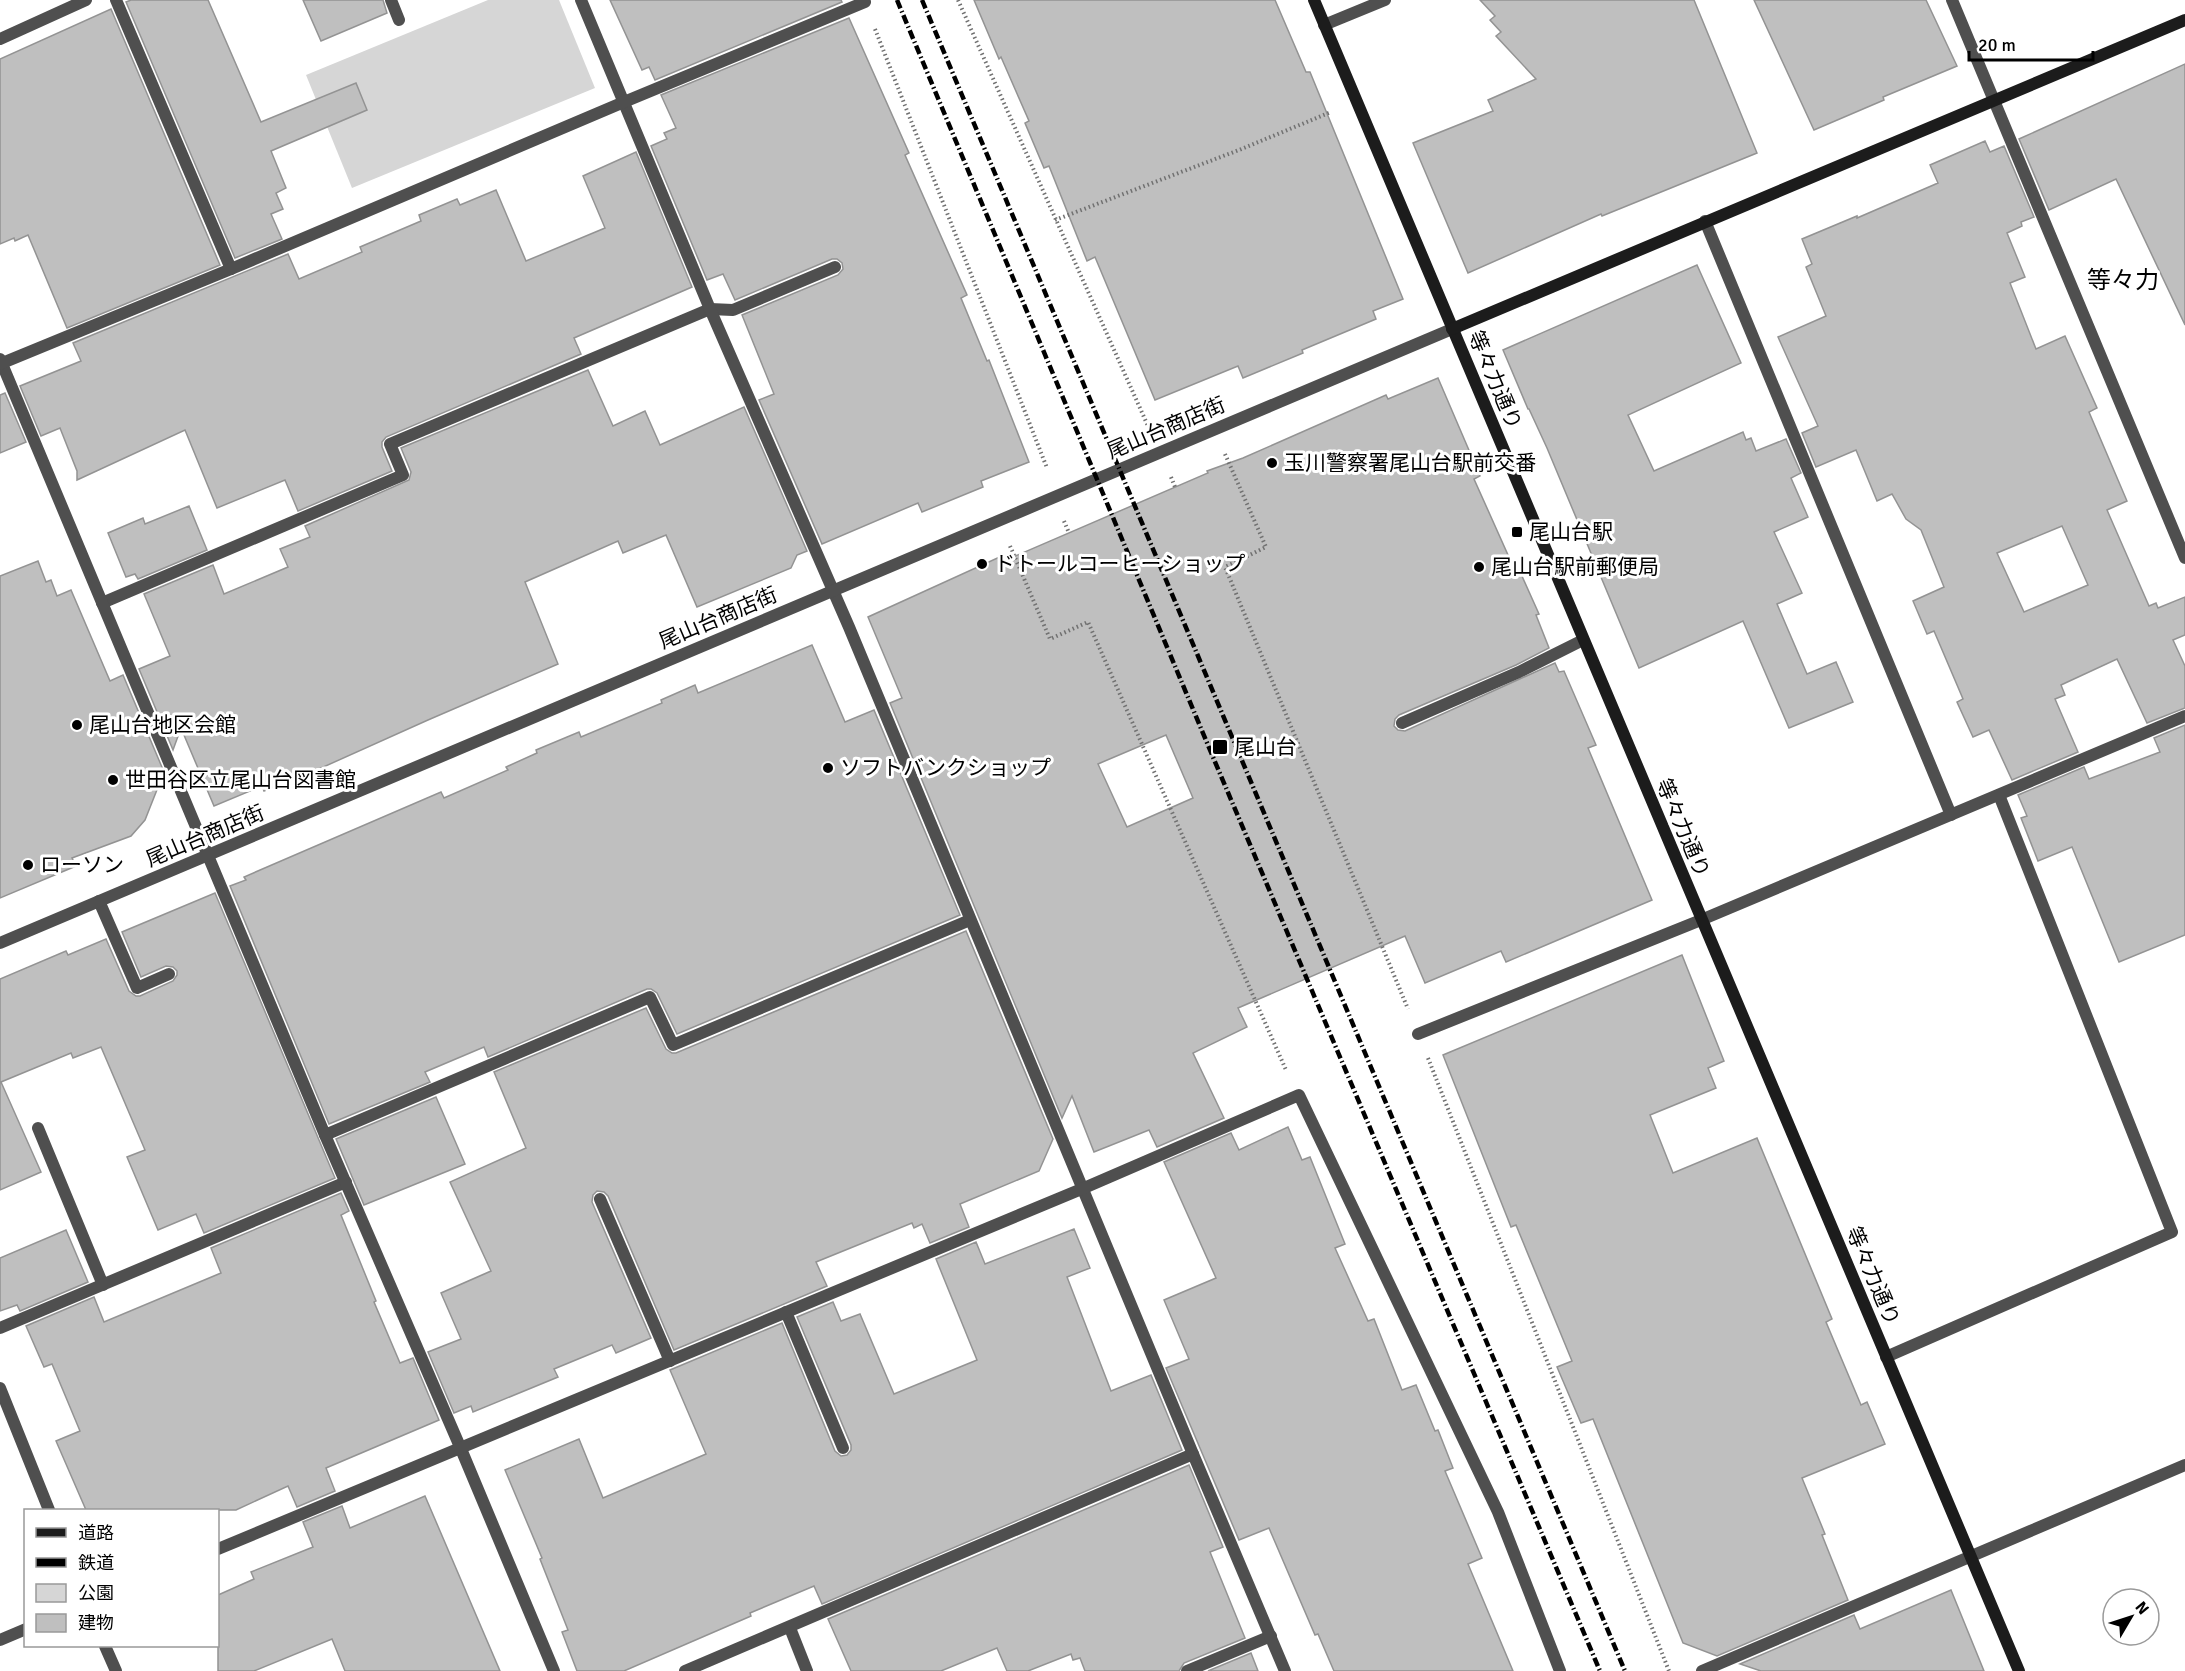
<svg xmlns="http://www.w3.org/2000/svg" width="2185" height="1671" viewBox="0 0 2185 1671" font-family="Signika,'Noto Sans JP',sans-serif">
<style>
.green{fill:#d6d6d6}
.building{fill:#bfbfbf;stroke:#939393;stroke-width:1.5;fill-rule:evenodd}
.lines{fill:none;stroke-linecap:round;stroke-linejoin:round}
.path{stroke:#717171;stroke-width:4;stroke-dasharray:1.5 3;stroke-linecap:butt}
.lane{stroke:#4f4f4f;stroke-width:12}
.street{stroke:#4f4f4f;stroke-width:12}
.secondary{stroke:#1c1c1c;stroke-width:12}
.rail{stroke:#000;stroke-width:4.5;stroke-dasharray:9 3 1.5 3;stroke-linecap:butt}
.poi-dot{fill:#000;stroke:#fff;stroke-width:2}
.labels{text-anchor:middle;dominant-baseline:central;stroke-width:6;stroke-linejoin:round;paint-order:stroke}
.street-label{font-size:21px;fill:#000;stroke:#fff}
.poi-label{font-size:21px;fill:#000;stroke:#fff;text-anchor:start}
.quarter-label{font-size:24px;fill:#000;stroke:#fff}
</style>
<rect width="100%" height="100%" fill="#fff"/>
<polygon class="green" points="488,0 559,0 595,88 352,188 306,75"/>
<g class="building">
<polygon points="131,0 208,0 261,122 356,83 367,110 271,151 286,188 276,193 283,209 271,214 282,239 235,258 126,2"/>
<polygon points="303,0 383,0 387,13 321,41"/>
<polygon points="610,0 841,0 842,2 655,80 649,67 642,70"/>
<polygon points="974,0 1275,0 1306,72 1310,72 1403,299 1373,311 1376,319 1302,350 1303,353 1243,378 1238,366 1155,400 1095,257 1087,261 1049,166 1044,168 1025,123 1029,121 1001,57 999,59"/>
<polygon points="1480,0 1694,0 1757,153 1602,216 1601,214 1468,273 1413,143 1493,111 1488,100 1536,79 1496,36 1501,32 1490,20 1495,16"/>
<polygon points="1754,0 1926,0 1957,66 1883,97 1884,100 1814,130"/>
<polygon points="111,9 220,265 67,328 28,235 15,241 14,238 0,244 0,59"/>
<polygon points="849,18 909,153 905,155 967,295 961,298 987,361 989,360 1029,462 981,481 983,487 922,512 918,503 822,544 759,400 774,394 742,315 838,275 843,269 842,263 837,259 832,259 735,300 723,274 707,280 651,146 667,139 664,133 676,128 661,95"/>
<polygon points="2185,64 2185,325 2116,179 2049,210 2019,139"/>
<path d="M1985 141 1990 152 2004 146 2034 217 2021 222 2022 226 2007 233 2025 277 2010 283 2036 349 2065 336 2097 408 2089 412 2127 501 2107 510 2149 606 2156 603 2158 608 2185 597V635L2173 640 2185 666V708L2147 723 2117 659 2061 685 2065 695 2055 699 2078 752 2012 780 1989 730 1973 737 1957 702 1963 699 1934 631 1927 634 1913 601 1944 587 1921 530 1906 519 1892 494 1877 501 1856 450 1816 467 1802 433 1818 426 1778 337 1826 316 1806 267 1812 264 1802 239 1857 216V218L1938 183 1930 165ZM2062 526 2088 585 2024 612 1997 553Z"/>
<polygon points="636,152 692,287 574,338 581,354 386,437 382,442 382,447 392,471 298,511 285,480 217,508 185,430 77,480 77,471 60,428 41,436 20,386 81,361 73,343 288,254 299,279 362,252 360,247 421,221 419,215 457,199 460,205 496,190 526,261 605,228 583,176"/>
<polygon points="1697,265 1741,363 1628,415 1654,471 1743,432 1746,440 1751,438 1756,451 1786,439 1801,473 1791,478 1808,517 1774,532 1802,593 1777,604 1807,674 1836,662 1853,702 1789,728 1743,621 1639,668 1547,448 1529,409 1528,409 1503,350"/>
<polygon points="588,370 613,426 645,411 660,445 744,407 807,551 797,555 791,568 697,607 666,535 623,553 618,541 525,582 558,664 428,720 310,773 264,791 262,786 214,806 181,728 173,750 139,669 170,656 144,594 213,565 224,594 288,567 280,549 310,537 305,526 409,480 411,472 401,448"/>
<path d="M1438 378 1480 476 1474 479 1517 575 1521 574 1539 614 1536 615 1549 648 1516 665 1399 715 1395 719 1394 726 1398 730 1405 731 1555 663 1559 672 1564 671 1596 745 1588 748 1652 900 1506 962 1501 951 1425 983 1405 936 1238 1008 1247 1027 1193 1053 1224 1118 1157 1147 1149 1130 1094 1152 1072 1096 1062 1118 890 703 902 698 868 617 1004 555 1006 560 1208 473 1207 471 1243 458 1386 395 1388 399ZM1166 735 1193 798 1127 827 1098 764Z"/>
<polygon points="5,393 26,442 0,453 0,395"/>
<polygon points="189,506 207,550 138,579 135,574 126,577 108,533 143,518 145,524"/>
<polygon points="38,561 46,582 51,580 57,596 71,590 110,681 123,675 164,772 145,820 131,836 72,858 76,866 0,898 0,576"/>
<polygon points="812,645 845,722 874,710 960,915 677,1034 657,993 651,989 647,989 488,1057 484,1047 425,1072 430,1082 329,1124 230,886 246,880 244,877 441,792 444,798 508,770 506,767 537,753 536,750 579,732 581,737 662,703 661,700 695,685 698,693"/>
<polygon points="2185,725 2185,935 2119,962 2072,847 2038,861 2021,818 2027,816 2018,795 2084,767 2089,779 2160,752 2154,738"/>
<polygon points="215,893 335,1178 204,1233 196,1214 158,1230 127,1157 145,1150 101,1047 73,1058 71,1053 1,1082 41,1172 0,1190 0,979 66,951 68,955 106,939 129,991 136,996 140,996 173,981 177,975 177,971 173,967 166,966 141,977 122,932"/>
<polygon points="966,931 1053,1139 1039,1171 960,1204 969,1227 930,1243 922,1224 914,1228 912,1223 816,1262 827,1286 674,1350 608,1196 604,1192 597,1191 593,1195 592,1202 651,1338 616,1353 612,1345 554,1369 558,1377 473,1412 471,1406 454,1413 428,1352 461,1339 441,1293 491,1271 450,1182 526,1148 494,1072 646,1008 666,1049 672,1053 676,1053"/>
<polygon points="1682,955 1724,1061 1708,1068 1716,1088 1650,1115 1673,1173 1757,1138 1832,1319 1826,1322 1861,1405 1867,1402 1885,1444 1802,1478 1825,1534 1822,1535 1848,1600 1717,1656 1683,1643 1593,1419 1581,1423 1557,1367 1572,1361 1516,1225 1511,1227 1443,1055"/>
<polygon points="436,1097 465,1164 364,1205 336,1139"/>
<polygon points="1288,1127 1302,1160 1310,1157 1345,1244 1335,1248 1368,1321 1374,1319 1402,1390 1416,1385 1435,1431 1438,1430 1453,1468 1445,1471 1482,1558 1468,1564 1513,1671 1334,1671 1318,1634 1315,1635 1269,1528 1239,1540 1166,1368 1189,1359 1164,1300 1216,1278 1164,1162 1231,1133 1239,1150"/>
<polygon points="341,1193 349,1211 341,1215 376,1301 374,1302 400,1363 413,1358 439,1420 326,1468 335,1491 297,1507 288,1486 236,1510 86,1510 56,1441 80,1431 52,1364 44,1367 26,1326 94,1297 104,1322 221,1273 211,1248"/>
<polygon points="1074,1229 1090,1268 1067,1277 1111,1391 1151,1375 1182,1450 822,1604 814,1586 750,1613 751,1616 624,1671 577,1671 562,1632 568,1630 540,1559 542,1558 505,1470 579,1439 603,1498 706,1454 670,1370 782,1323 835,1451 841,1456 847,1455 851,1450 851,1445 797,1317 833,1302 841,1321 860,1314 894,1394 977,1360 936,1259 976,1242 985,1264"/>
<polygon points="66,1230 88,1282 20,1311 17,1305 0,1311 0,1258"/>
<polygon points="1189,1465 1223,1547 1210,1552 1245,1638 1184,1663 1179,1671 1085,1671 1080,1658 1073,1660 1071,1654 1028,1671 1007,1671 997,1648 941,1671 851,1671 828,1619"/>
<polygon points="425,1496 500,1671 345,1671 332,1639 254,1671 218,1671 218,1595 254,1579 251,1572 313,1547 303,1522 342,1506 350,1528"/>
<polygon points="1951,1590 1984,1671 1761,1671 1740,1664 1854,1615 1860,1629"/>
<polygon points="1251,1653 1258,1671 1208,1671"/>
</g>
<g class="lines">
<g class="path">
<polyline points="958,0 1148,426"/>
<polyline points="875,29 1047,468"/>
<polyline points="1055,220 1239,150 1331,112"/>
<polyline points="1225,454 1266,547 1225,567 1408,1009"/>
<polyline points="1171,477 1175,487"/>
<polyline points="1064,521 1069,533"/>
<polyline points="1010,546 1050,639 1088,622 1286,1070"/>
<polyline points="1428,1058 1669,1671"/>
</g>
<g class="lane">
<polyline points="116,0 231,269"/>
<polyline points="391,0 399,20"/>
<polyline points="1324,25 1385,0"/>
<polyline points="0,39 86,0"/>
<polyline points="102,603 403,475 390,444 710,309 733,310 835,267"/>
<polyline points="99,901 137,988 169,974"/>
<polyline points="38,1128 103,1285"/>
<polyline points="325,1135 650,997 673,1045 970,920"/>
<polyline points="0,1328 346,1182"/>
<polyline points="1886,1357 2172,1232 1999,795"/>
<polyline points="790,1628 807,1671"/>
<polyline points="685,1671 1193,1454"/>
<polyline points="1187,1671 1271,1636"/>
</g>
<g class="street">
<polyline points="581,0 710,309 849,627 1193,1454 1285,1671"/>
<polyline points="1952,0 2185,558"/>
<polyline points="1705,221 1951,815"/>
<polyline points="0,359 325,1135 461,1449 554,1671"/>
<polyline points="0,364 231,269 624,102 865,2"/>
<polyline points="1402,723 1519,672 1583,640"/>
<polyline points="0,943 1452,329"/>
<polyline points="1418,1034 1701,920 2185,716"/>
<polyline points="600,1199 670,1361"/>
<polyline points="786,1312 843,1448"/>
<polyline points="0,1388 49,1510"/>
<polyline points="218,1549 1084,1188 1299,1095 1498,1512 1560,1671"/>
<polyline points="0,1640 26,1629"/>
<polyline points="105,1646 116,1671"/>
<polyline points="1702,1671 2185,1465"/>
</g>
<g class="secondary">
<polyline points="1314,0 2019,1671"/>
<polyline points="1452,329 2185,20"/>
</g>
<g class="rail">
<polyline points="897,0 1210,750 1600,1671"/>
<polyline points="922,0 1625,1671"/>
</g>
</g>
<g class="poi-dot">
<circle cx="1272" cy="463" r="6"/>
<rect x="1511" y="526" width="12" height="12" rx="3"/>
<circle cx="982" cy="564" r="6"/>
<circle cx="1479" cy="567" r="6"/>
<circle cx="77" cy="725" r="6"/>
<rect x="1212" y="739" width="16" height="16" rx="3"/>
<circle cx="828" cy="768" r="6"/>
<circle cx="113" cy="780" r="6"/>
<circle cx="28" cy="865" r="6"/>
</g>
<g class="labels">
<g class="street-label">
<text transform="translate(1495 380) rotate(67)">等々力通り</text>
<text transform="translate(1166 428) rotate(-23)">尾山台商店街</text>
<text transform="translate(718 618) rotate(-23)">尾山台商店街</text>
<text transform="translate(1683 828) rotate(67)">等々力通り</text>
<text transform="translate(205 836) rotate(-23)">尾山台商店街</text>
<text transform="translate(1873 1276) rotate(67)">等々力通り</text>
</g>
<g class="poi-label">
<text x="1284" y="463">玉川警察署尾山台駅前交番</text>
<text x="1529" y="532">尾山台駅</text>
<text x="994" y="564">ドトールコーヒーショップ</text>
<text x="1491" y="567">尾山台駅前郵便局</text>
<text x="89" y="725">尾山台地区会館</text>
<text x="1234" y="747">尾山台</text>
<text x="840" y="768">ソフトバンクショップ</text>
<text x="125" y="780">世田谷区立尾山台図書館</text>
<text x="40" y="865">ローソン</text>
</g>
<g class="quarter-label">
<text x="2123" y="280">等々力</text>
</g>
</g>
<rect x="24" y="1509" width="195" height="138" fill="#ffffff" stroke="#999999" stroke-width="1.5"/>
<rect x="36" y="1528" width="30" height="9" fill="#1c1c1c" stroke="#999999" stroke-width="1.5"/>
<text x="78" y="1539" font-size="18" fill="#000000">道路</text>
<rect x="36" y="1558" width="30" height="9" fill="#000000" stroke="#999999" stroke-width="1.5"/>
<text x="78" y="1569" font-size="18" fill="#000000">鉄道</text>
<rect x="36" y="1584" width="30" height="18" fill="#d6d6d6" stroke="#999999" stroke-width="1.5"/>
<text x="78" y="1599" font-size="18" fill="#000000">公園</text>
<rect x="36" y="1614" width="30" height="18" fill="#bfbfbf" stroke="#999999" stroke-width="1.5"/>
<text x="78" y="1629" font-size="18" fill="#000000">建物</text>
<g transform="translate(2131 1617) rotate(51)"><circle r="28" fill="#ffffff" stroke="#999999" stroke-width="1.5"/>
<path d="M0-4.5L10 22L0 15L-10 22Z" fill="#000000"/>
<text y="-9" font-size="16" font-weight="bold" text-anchor="middle" fill="#000000">N</text>
</g>
<path d="M1969 51v9h124v-9" fill="none" stroke="#000000" stroke-width="3"/>
<text x="1978" y="51" font-size="18" fill="#000000" stroke="#ffffff" stroke-width="4.5" paint-order="stroke">20 m</text>
</svg>
